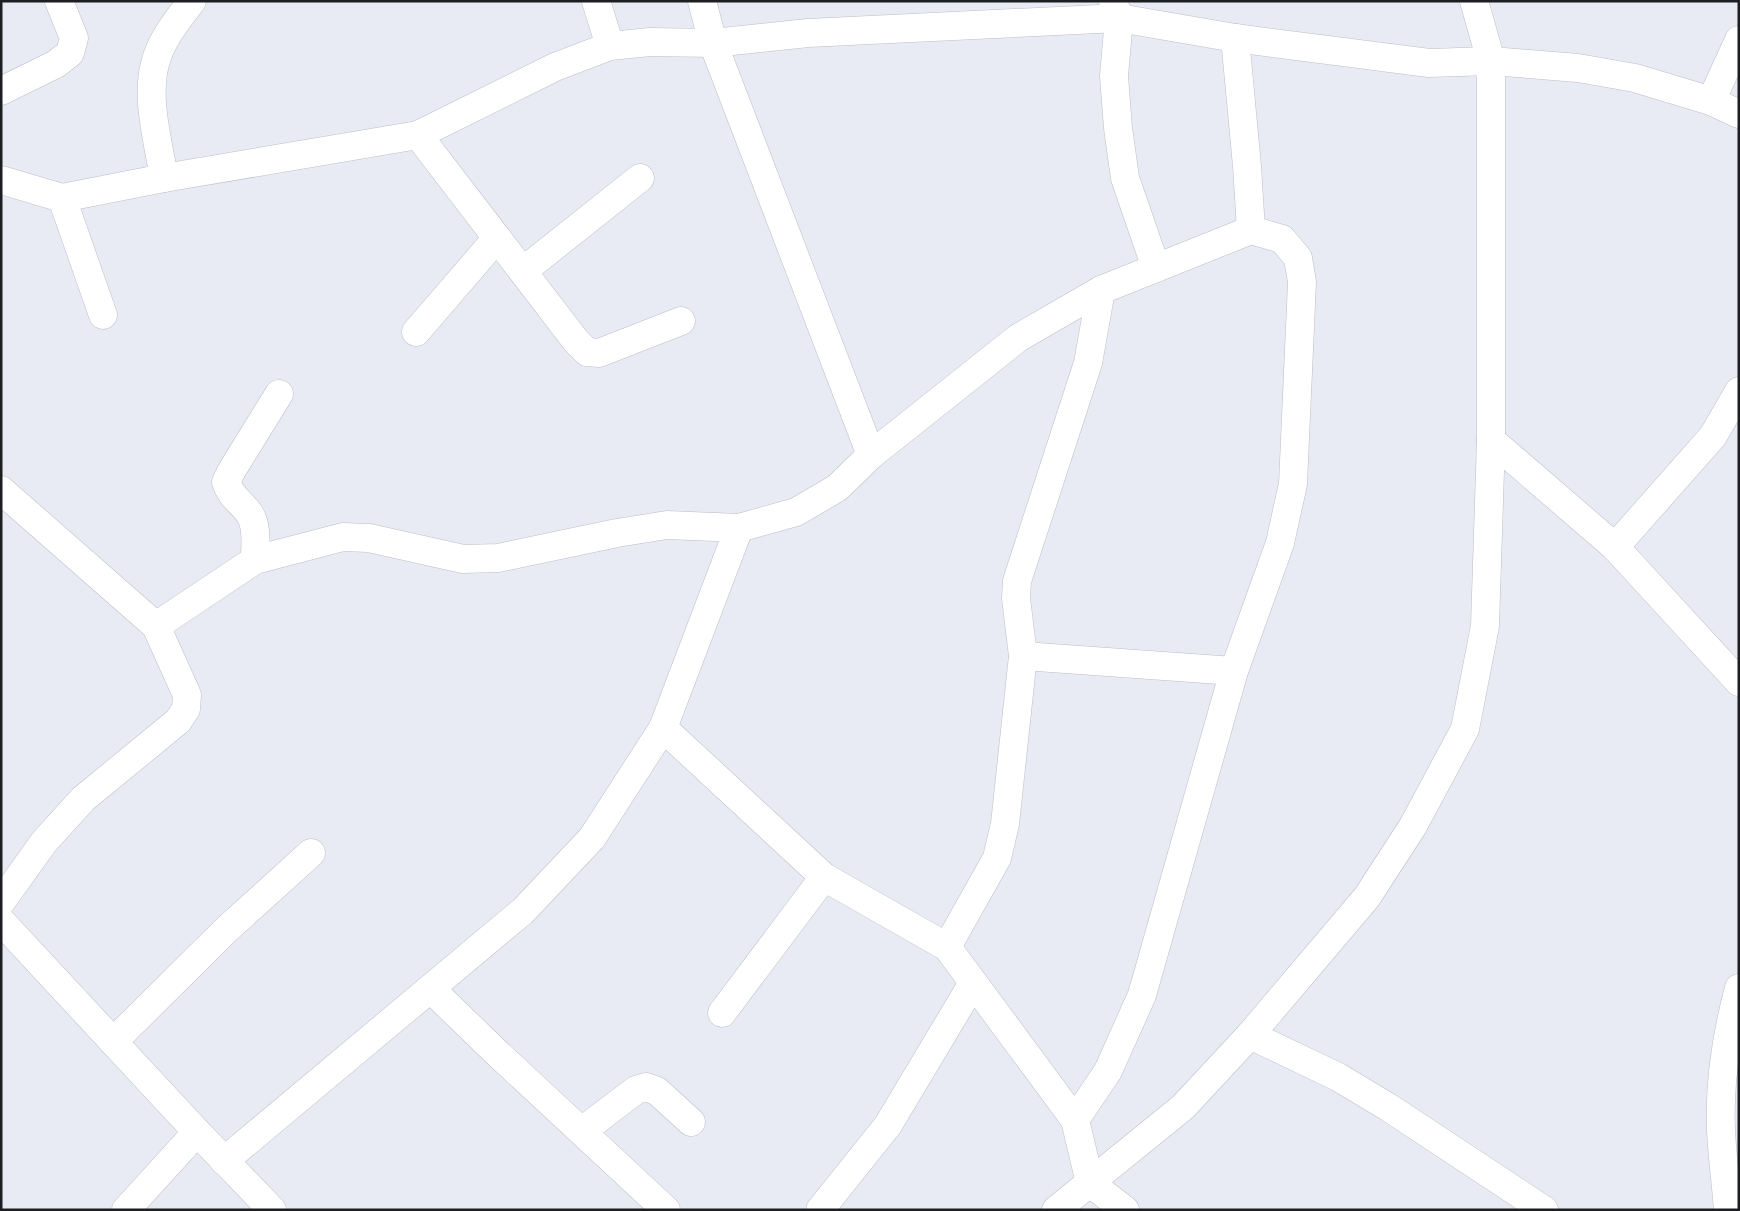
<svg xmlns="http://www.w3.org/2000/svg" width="1740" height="1211" viewBox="0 0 1740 1211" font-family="'Noto Sans',sans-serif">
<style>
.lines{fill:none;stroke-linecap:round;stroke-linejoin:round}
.minor-casing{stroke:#bbbec7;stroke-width:29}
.minor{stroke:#fff;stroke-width:28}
</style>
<rect width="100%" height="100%" fill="#e8ebf4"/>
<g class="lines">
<defs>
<g id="minor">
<polyline points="596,1 610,46"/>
<polyline points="702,1 713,43 871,455"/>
<polyline points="1113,1 1119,18 1114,76 1118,128 1125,178 1156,268"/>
<polyline points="1,91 56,64 70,53 74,38 59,1"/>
<polyline points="1711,101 1739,40"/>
<polyline points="418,135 576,341 587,352 599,353 681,321"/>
<path d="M164 178C158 140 144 94 157 57 164 36 179 18 192 1"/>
<polyline points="1,180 62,198 164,178 418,135 555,67 610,46 650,42 713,43 808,33 1119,18 1235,38 1429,63 1491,61 1578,68 1635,78 1711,101 1739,114"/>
<polyline points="62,198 103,315"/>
<polyline points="523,271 640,178"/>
<polyline points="416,332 497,238"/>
<polyline points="1491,440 1615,547 1739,682"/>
<polyline points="1,490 156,626 255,560 343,537 369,538 463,559 498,558 617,533 667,525 739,528 796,512 837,488 871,455 1018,338 1101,290 1251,230"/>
<polyline points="1615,547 1713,436 1739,391"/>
<path d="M255 560C255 545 258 526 249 513 241 502 230 496 226 482L232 470 279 394"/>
<polyline points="1023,656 1234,671"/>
<polyline points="663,728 824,877 947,947 1075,1120 1108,1071 1142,995 1234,671 1280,543 1293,484 1302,282 1298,258 1282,239 1251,230 1247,166 1235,38"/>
<polyline points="1,902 44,842 83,799 178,721 186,709 187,695 156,626"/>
<polyline points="1,921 197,1132 272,1210"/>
<polyline points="947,947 997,858 1005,824 1023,656 1016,598 1017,581 1088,363 1101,290"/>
<polyline points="431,989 497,1053 666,1210"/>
<polyline points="722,1013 824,877"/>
<polyline points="1250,1035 1338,1077 1388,1107 1544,1210"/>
<polyline points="113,1042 227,929 311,853"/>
<polyline points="1075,1120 1090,1183 1125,1210"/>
<polyline points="582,1131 636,1090 646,1087 657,1091 691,1122"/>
<polyline points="224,1161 523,911 592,838 663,728 739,528"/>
<polyline points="126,1210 197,1132"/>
<polyline points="820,1210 888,1125 973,983"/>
<polyline points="1056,1210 1183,1107 1250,1035 1367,897 1413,826 1465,729 1485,626 1491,440 1491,61 1474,1"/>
<path d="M1728 1210C1726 1183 1722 1156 1721 1129 1719 1082 1727 1033 1739 988"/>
</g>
</defs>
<use href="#minor" class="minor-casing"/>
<use href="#minor" class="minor"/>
</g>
<rect width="1740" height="1211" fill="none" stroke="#1d1e21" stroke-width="5"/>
</svg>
